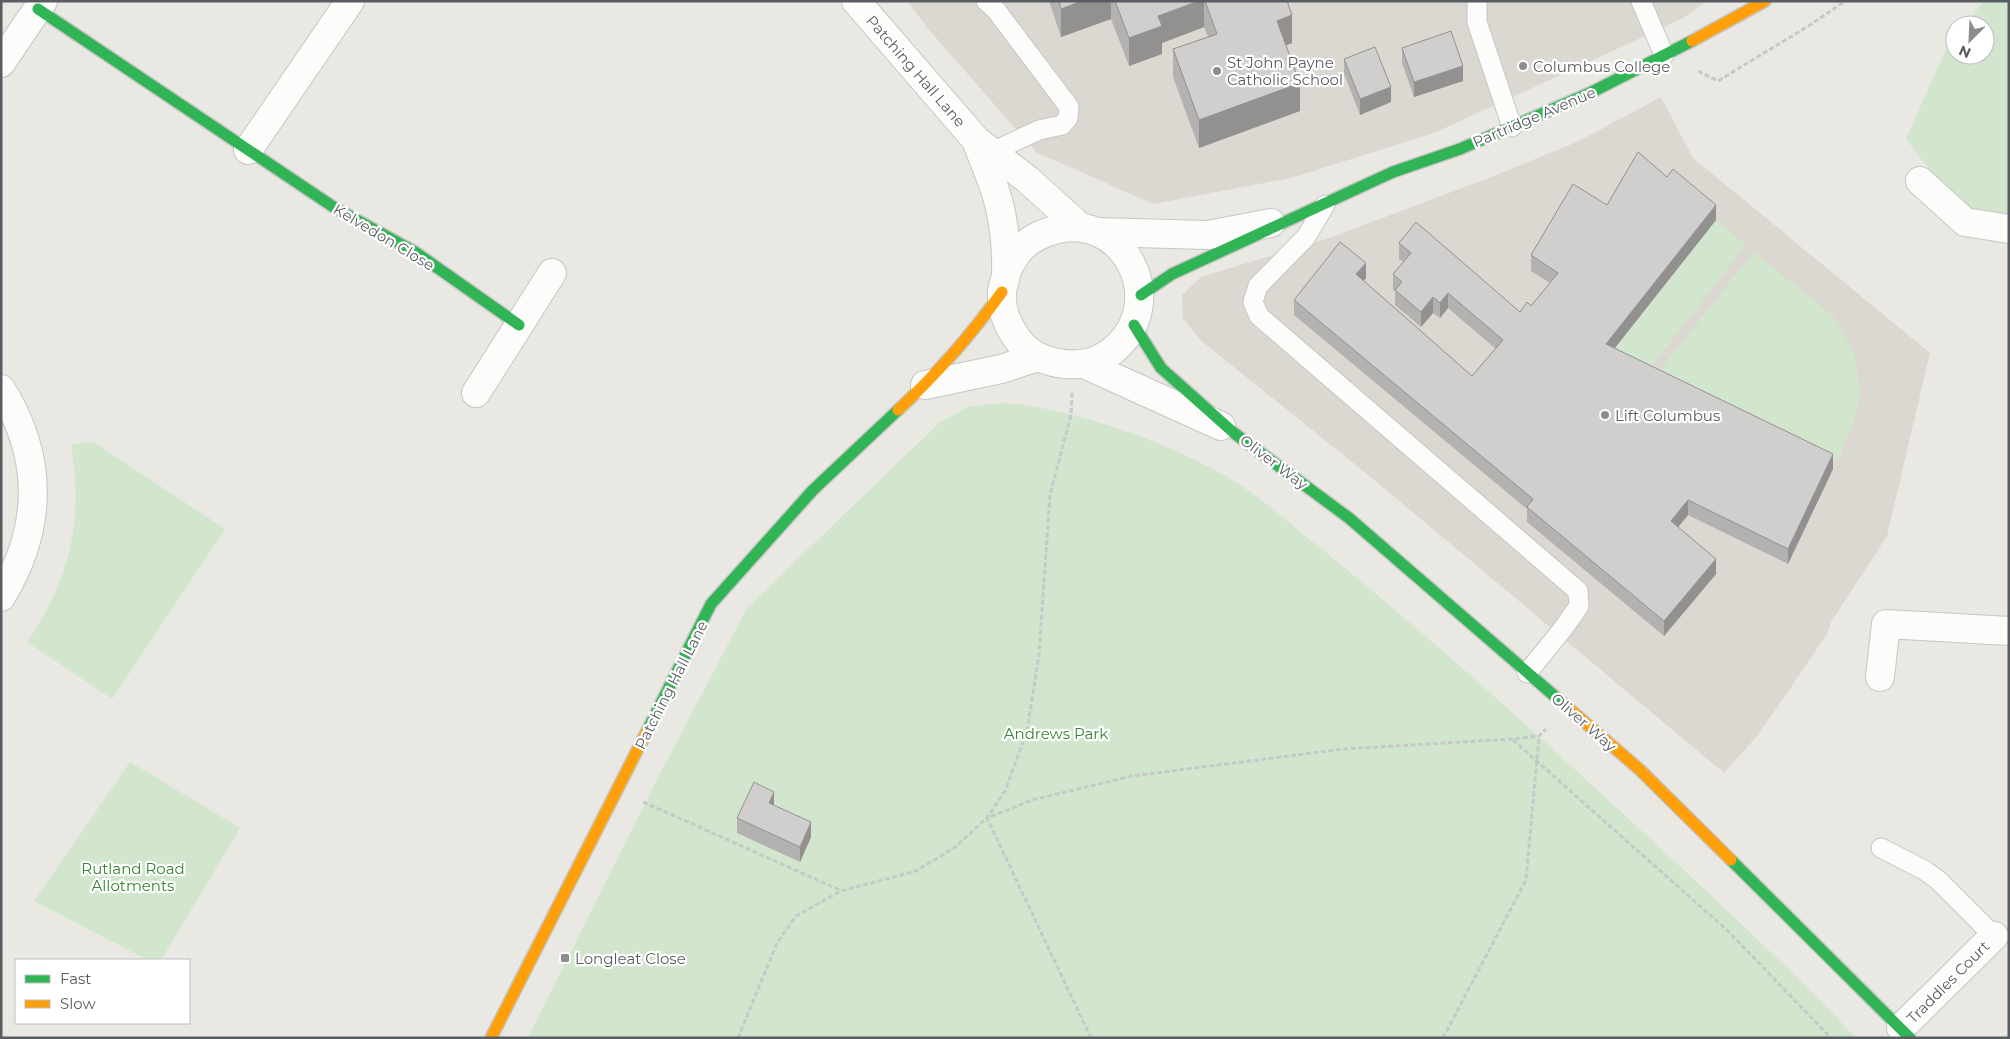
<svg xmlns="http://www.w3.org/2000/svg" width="2010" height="1039" viewBox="0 0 2010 1039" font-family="Montserrat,sans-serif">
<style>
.education{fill:#dbd8d2}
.green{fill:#d2e6ce}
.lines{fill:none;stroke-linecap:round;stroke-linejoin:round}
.lane-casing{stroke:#c6c6c5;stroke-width:21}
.street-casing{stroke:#c6c6c5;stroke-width:30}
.fast-casing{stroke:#c5c5c3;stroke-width:14}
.slow-casing{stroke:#c5c5c3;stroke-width:14}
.path{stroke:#c4cac7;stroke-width:3;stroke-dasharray:5 2.5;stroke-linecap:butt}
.lane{stroke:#fcfcfb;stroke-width:19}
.street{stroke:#fcfcfb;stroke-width:28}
.fast{stroke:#30b455;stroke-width:11}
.slow{stroke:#ff9f0a;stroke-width:11}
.wall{fill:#b4b2b0}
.shaded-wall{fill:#929190}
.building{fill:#d1cfcd;stroke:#929190}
.poi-dot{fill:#8b8e8e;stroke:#fff;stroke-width:2}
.labels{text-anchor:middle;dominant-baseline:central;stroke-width:4.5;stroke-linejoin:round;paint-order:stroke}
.poi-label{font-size:15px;fill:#595d61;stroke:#fff;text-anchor:start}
.street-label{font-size:15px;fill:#595d61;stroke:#fff}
.park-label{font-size:15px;fill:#368534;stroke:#fff}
</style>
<rect width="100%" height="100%" fill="#e9e8e3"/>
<g class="education">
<polygon points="907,1 1707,1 1683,18 1654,32 1434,133 1291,178 1153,204 1036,152 930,31"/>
<polygon points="1661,97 1693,158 1930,353 1887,536 1831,622 1827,634 1787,693 1757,736 1724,773 1372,478 1199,339 1183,318 1182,295 1201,277 1332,237 1486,179 1579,141"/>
</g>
<g class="green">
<polygon points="1984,1 2009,1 2009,220 1965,208 1933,174 1906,139 1947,47 1955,37 1955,55 1985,55 1985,25 1965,25"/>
<polygon points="1716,220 1746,245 1643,377 1606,359"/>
<polygon points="1754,252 1832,315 1854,352 1860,392 1853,424 1838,460 1659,371"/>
<path d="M1006 403C1075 409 1166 442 1226 476 1255 493 1282 517 1308 538 1352 573 1394 609 1437 646 1517 716 1596 788 1673 860 1735 918 1798 976 1856 1038H528L663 768 747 608 940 422 971 406Z"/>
<path d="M92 441 225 529 112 699 27 642C70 579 84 520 71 445Z"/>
<polygon points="130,762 240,828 161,960 148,960 34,901"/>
</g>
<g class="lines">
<defs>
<g id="lane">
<polyline points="986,1 996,10 1069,107 1068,118 1062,125 1039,130 992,152"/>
<polyline points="1477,1 1477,22 1512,127"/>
<polyline points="1641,1 1664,55"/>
<polyline points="1325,205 1306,237 1258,286 1253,302 1259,316 1578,591 1579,606 1562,630 1527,673"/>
<polyline points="1881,848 1924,870 1938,880 1994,936"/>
</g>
<g id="street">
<polyline points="856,1 976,140 1027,179 1080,227"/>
<polyline points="1,63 43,1"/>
<path d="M976 140C984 162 995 185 1000 208 1004 225 1007 255 1006 272 1006 279 1003 285 1002 291 1000 317 1017 349 1043 359 1066 367 1091 367 1111 352 1174 303 1122 205 1048 232 1036 236 1025 243 1017 253 1013 259 1009 266 1006 273"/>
<polyline points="248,150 350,1"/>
<polyline points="1920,181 1965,222 2009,229"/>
<polyline points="1097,232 1208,235 1271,223"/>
<polyline points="1084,364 1221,426"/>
<polyline points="925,385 1001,369 1038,357"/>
<path d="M1 389C44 458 43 528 1 597"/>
<polyline points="476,393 552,273"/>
<polyline points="1880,677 1886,624 2009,631"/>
<polyline points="1901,1028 1994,936"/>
</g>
<g id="fast">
<polyline points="38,9 335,208 415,252 519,325"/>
<polyline points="1141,295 1172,274 1393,172 1460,149 1590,93 1692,41"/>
<polyline points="1134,325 1161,368 1234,433 1349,518 1566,706"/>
<polyline points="647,731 711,604 813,490 898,410"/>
<polyline points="1731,860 1910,1038"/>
</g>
<g id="slow">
<polyline points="1692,41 1765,1"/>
<path d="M898 410C937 374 971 335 1002 292"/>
<polyline points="1566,706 1639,769 1731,860"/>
<polyline points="491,1038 647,731"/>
</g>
</defs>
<use href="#lane" class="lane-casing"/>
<use href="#street" class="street-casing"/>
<use href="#fast" class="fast-casing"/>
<use href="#slow" class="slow-casing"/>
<g class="path">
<polyline points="1698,71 1718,81 1810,25 1845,1"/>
<polyline points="1513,740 1728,931 1831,1038"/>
<polyline points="643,802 840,890"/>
<polyline points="738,1038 777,943 796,916 841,891 916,871 954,848 987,818 1005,791 1027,731 1039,655 1050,495 1071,415 1072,393"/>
<polyline points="1091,1038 987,818 1032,800 1132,776 1343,749 1513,739 1539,736 1546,729"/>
<polyline points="1443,1038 1526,880 1539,736"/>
</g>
<use href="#lane" class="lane"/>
<use href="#street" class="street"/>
<use href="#fast" class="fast"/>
<use href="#slow" class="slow"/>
</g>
<g class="wall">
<polygon points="1049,1 1287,1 1292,43 1286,45 1300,111 1199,148 1173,77 1173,49 1208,37 1204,27 1162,43 1162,54 1129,66 1111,19 1061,37"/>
<polygon points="1402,48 1463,81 1414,97 1402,63"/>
<polygon points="1344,59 1391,102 1360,115 1344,74"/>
<polygon points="1607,205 1716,220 1615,348 1833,469 1788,564 1688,515 1678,527 1716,574 1664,636 1527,522 1527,509 1294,315 1294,300 1366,278 1364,281 1472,376 1496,349 1448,308 1440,318 1433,313 1421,327 1395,305 1395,291 1393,290 1393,274 1404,262 1399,259 1399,243 1520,312 1531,306 1550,283 1531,271 1531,255"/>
<polygon points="774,806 811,837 800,862 737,833 737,818"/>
</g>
<g class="shaded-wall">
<polygon points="1082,1 1111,1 1111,19 1061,37 1061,9"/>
<polygon points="1199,1 1204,1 1204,27 1162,43 1162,54 1129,66 1129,38 1158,16"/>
<polygon points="1292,15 1292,43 1277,49 1277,21"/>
<polygon points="1463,66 1463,81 1414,97 1414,82"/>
<polygon points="1300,83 1300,111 1199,148 1199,120"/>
<polygon points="1391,87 1391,102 1360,115 1360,99"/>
<polygon points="1716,205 1716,220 1606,359 1606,344"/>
<polygon points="1366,263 1366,278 1356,289 1356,274"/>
<polygon points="1448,293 1448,308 1440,318 1440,303"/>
<polygon points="1433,297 1433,313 1421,327 1421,312"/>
<polygon points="1833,454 1833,469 1788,564 1788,549"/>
<polygon points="1688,500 1688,515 1671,536 1671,521"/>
<polygon points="1716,559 1716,574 1664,636 1664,621"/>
<polygon points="774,792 774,807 769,803"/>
<polygon points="811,822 811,837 800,862 800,847"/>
</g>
<g class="building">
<polygon points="1059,1 1082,1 1061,9"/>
<polygon points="1115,1 1199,1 1158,16 1162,26 1129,38"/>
<polygon points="1205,1 1287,1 1292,15 1277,21 1300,83 1199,120 1173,49 1217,34"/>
<polygon points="1451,31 1463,66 1414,82 1402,48"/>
<polygon points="1375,47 1391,87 1360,99 1344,59"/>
<polygon points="1638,152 1667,177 1673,169 1716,205 1606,344 1833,454 1788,549 1688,500 1671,521 1716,559 1664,621 1527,507 1533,499 1294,300 1340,242 1366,263 1356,274 1472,376 1503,340 1448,293 1440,303 1433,297 1421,312 1395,290 1402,282 1393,274 1411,253 1399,243 1416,222 1520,312 1527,302 1531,306 1558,273 1531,255 1573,184 1607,205"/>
<polygon points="754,782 774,792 769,803 811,822 800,847 737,818"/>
</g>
<g class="poi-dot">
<circle cx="1523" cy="66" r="5"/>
<circle cx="1217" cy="71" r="5"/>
<circle cx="1605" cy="415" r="5"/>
<rect x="560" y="953" width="10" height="10" rx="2.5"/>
</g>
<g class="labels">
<g class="poi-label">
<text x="1227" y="62">St John Payne<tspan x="1227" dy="17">Catholic School</tspan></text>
<text x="1533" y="66">Columbus College</text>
<text x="1615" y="415">Lift Columbus</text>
<text x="575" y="958">Longleat Close</text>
</g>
<g class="street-label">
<text transform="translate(916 71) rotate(49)">Patching Hall Lane</text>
<text transform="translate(1534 117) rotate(-23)">Partridge Avenue</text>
<text transform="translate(384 237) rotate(31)">Kelvedon Close</text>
<text transform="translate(1274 462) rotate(37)">Oliver Way</text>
<text transform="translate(671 685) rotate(-63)">Patching Hall Lane</text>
<text transform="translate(1584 722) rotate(41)">Oliver Way</text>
<text transform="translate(1948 982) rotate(-45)">Traddles Court</text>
</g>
<g class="park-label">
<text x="1056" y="733">Andrews Park</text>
<text x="133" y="868">Rutland Road<tspan x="133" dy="17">Allotments</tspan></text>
</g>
</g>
<rect width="2010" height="1039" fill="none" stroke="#595d61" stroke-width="5"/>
<rect x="15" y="959" width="175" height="65" fill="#ffffff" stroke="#bdbec0"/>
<rect x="25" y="975" width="25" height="8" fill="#30b455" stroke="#bdbec0"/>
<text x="60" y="984" font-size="15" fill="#595d61">Fast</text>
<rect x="25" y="1000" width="25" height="8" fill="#ff9f0a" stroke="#bdbec0"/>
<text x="60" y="1009" font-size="15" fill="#595d61">Slow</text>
<g transform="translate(1970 40) rotate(204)"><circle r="24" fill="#ffffff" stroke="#bdbec0"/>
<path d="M0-4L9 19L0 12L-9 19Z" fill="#8b8e8e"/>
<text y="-8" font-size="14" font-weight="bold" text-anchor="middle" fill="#595d61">N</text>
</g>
</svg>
